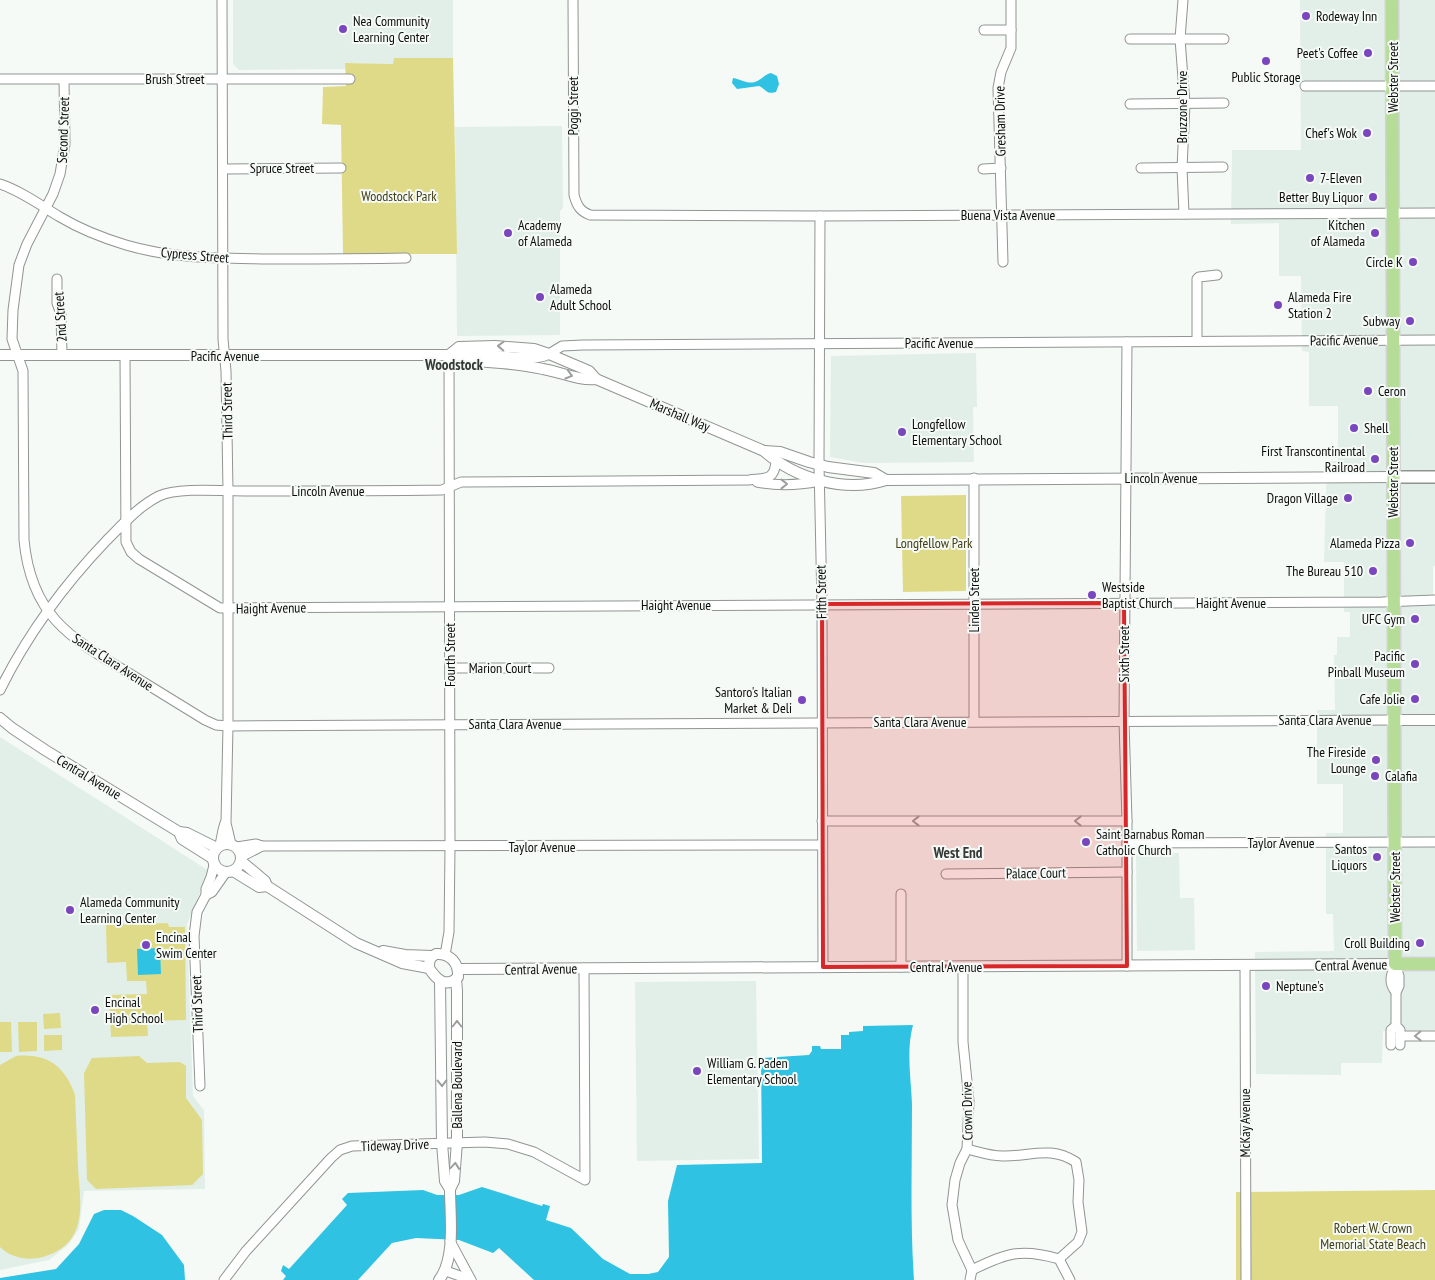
<svg xmlns="http://www.w3.org/2000/svg" width="1435" height="1280" viewBox="0 0 1435 1280" font-family="'PT Sans Narrow',sans-serif">
<style>
.built{fill:#e2efe8}
.green{fill:#dfda87}
.water{fill:#30c2e2}
.lines{fill:none;stroke-linecap:round;stroke-linejoin:round}
.minor-casing{stroke:#909592;stroke-width:11}
.tertiary-casing{stroke:#909592;stroke-width:12}
.secondary-casing{stroke:#909592;stroke-width:14}
.primary-casing{stroke:#d3d3d3;stroke-width:15}
.minor{stroke:#fff;stroke-width:9}
.tertiary{stroke:#fff;stroke-width:10}
.secondary{stroke:#fff;stroke-width:11}
.primary{stroke:#b6dd97;stroke-width:12}
.oneway{stroke:#9d9e9e}
.marked{fill:#d62828;fill-opacity:0.2;stroke:#d62828;stroke-width:4;stroke-linejoin:round}
.poi-dot{fill:#7a46bd;stroke:#f5faf7;stroke-width:2}
.labels{text-anchor:middle;dominant-baseline:central;stroke-width:4;stroke-linejoin:round;paint-order:stroke}
.poi-label{font-size:14px;fill:#0b0d0c;stroke:#f5faf7;text-anchor:start}
.street-label{font-size:14px;fill:#0b0d0c;stroke:#f5faf7}
.park-label{font-size:14px;fill:#413e13;stroke:#f5faf7}
.neighbourhood-label{font-size:15px;font-weight:bold;fill:#353937;stroke:#f5faf7}
</style>
<rect width="100%" height="100%" fill="#f5faf7"/>
<g class="built">
<polygon points="233,0 453,0 453,58 394,58 393,64 346,63 345,69 239,70 233,64"/>
<polygon points="1300,0 1435,0 1435,566 1433,566 1433,606 1435,606 1435,1030 1383,1031 1382,1063 1341,1063 1341,1075 1256,1074 1255,952 1334,951 1333,914 1326,914 1326,833 1343,833 1343,784 1317,784 1317,710 1335,710 1334,655 1337,655 1337,637 1350,637 1350,612 1344,612 1344,562 1324,562 1327,461 1338,461 1338,406 1309,406 1309,352 1302,351 1301,276 1279,276 1279,223 1231,224 1232,150 1301,150"/>
<polygon points="562,126 563,208 560,211 560,335 457,336 455,127"/>
<polygon points="976,353 977,407 973,407 974,462 864,463 830,457 831,356"/>
<polygon points="0,737 209,871 187,924 193,1096 204,1110 205,1189 84,1191 79,1229 68,1245 49,1260 0,1270"/>
<polygon points="1179,853 1180,898 1194,898 1195,950 1137,951 1136,854"/>
<polygon points="756,981 759,1159 637,1161 635,982"/>
</g>
<g class="green">
<polygon points="394,58 453,58 457,254 343,254 341,125 322,124 323,87 346,86 345,63 393,64"/>
<polygon points="966,495 966,591 903,592 901,496"/>
<polygon points="168,923 169,927 185,927 186,1020 147,1021 148,1036 111,1037 109,995 147,994 146,981 127,981 126,962 107,963 106,925"/>
<polygon points="60,1013 61,1028 44,1029 43,1014"/>
<polygon points="0,1022 11,1022 12,1052 0,1052"/>
<polygon points="18,1022 37,1022 37,1051 19,1052"/>
<polygon points="44,1035 62,1035 62,1050 44,1051"/>
<path d="M16 1056C47 1053 65 1066 75 1095 76 1119 77 1144 78 1168 79 1188 84 1214 75 1232 69 1246 56 1253 43 1257 28 1261 11 1258 0 1247V1065Z"/>
<polygon points="139,1056 147,1063 180,1062 186,1066 186,1098 202,1120 203,1174 192,1185 96,1189 87,1180 84,1073 92,1058"/>
<polygon points="1435,1190 1435,1280 1236,1280 1236,1192"/>
</g>
<g class="water">
<path d="M771 73 777 76 779 84 776 92C767 95 766 89 759 86L737 89 732 83 733 78C743 80 750 86 759 80 764 77 766 74 771 73Z"/>
<polygon points="160,948 161,974 138,975 137,949"/>
<path d="M913 1025C906 1051 911 1078 912 1104 912 1163 910 1222 914 1280H534L499 1248 493 1253 459 1240 416 1238 392 1243 358 1280H283L286 1276 281 1271 283 1265 289 1269 347 1205 342 1199 348 1193 423 1190 437 1195H459L482 1187 542 1206 543 1204 550 1206 546 1220 571 1228 603 1259 630 1274H648L658 1272 669 1257 668 1201 677 1165 762 1163 761 1058 809 1055 812 1051V1046H820L821 1049H841V1035H849V1032L863 1031V1026Z"/>
<polygon points="104,1210 121,1210 133,1216 162,1235 184,1265 185,1280 0,1280 0,1278 56,1269 79,1244 94,1214"/>
</g>
<g class="lines">
<defs>
<g id="minor">
<polyline points="222,0 223,339 226,371 228,491 228,726 226,823 231,844"/>
<path d="M573 0 574 195C577 206 580 211 590 215L820 216 1435 213"/>
<polyline points="1183,0 1180,39 1185,104 1182,168 1184,214"/>
<polyline points="984,30 1011,30"/>
<polyline points="1130,39 1224,39"/>
<polyline points="0,79 350,79"/>
<path d="M64 80 65 144 60 174 53 194 27 244 19 265 13 310 12 339 23 371 24 540C31 614 68 637 127 672 153 688 179 704 205 720L216 725 228 726 1394 720"/>
<polyline points="1305,86 1435,86"/>
<polyline points="1130,104 1224,103"/>
<polyline points="1141,168 1223,167"/>
<polyline points="223,169 341,168"/>
<polyline points="983,169 1001,168"/>
<path d="M0 184C21 191 40 205 60 217 80 229 103 238 126 245 173 259 221 258 269 259 315 259 360 259 406 258"/>
<polyline points="820,216 819,465 822,604 823,967"/>
<polyline points="1003,262 998,88 1001,72 1011,48 1011,0"/>
<polyline points="57,279 57,303 61,314 62,355"/>
<polyline points="1197,341 1197,279 1199,277 1217,275"/>
<polyline points="1127,342 1124,721 1127,821 1127,966"/>
<polyline points="549,354 562,346 583,345 1435,340"/>
<polyline points="125,355 126,542 131,552 139,559 220,608 1382,602 1435,600"/>
<polyline points="974,478 974,721"/>
<path d="M757 482C777 486 800 485 819 481"/>
<polyline points="451,668 549,668"/>
<path d="M0 690C28 633 64 585 107 540 123 524 139 506 159 496 178 487 223 491 245 491 311 491 376 491 442 490L461 482 749 480C765 478 774 481 776 462"/>
<polyline points="822,821 1127,821"/>
<polyline points="1127,843 1435,842"/>
<polyline points="220,845 223,830 225,823"/>
<polyline points="237,847 256,844 262,846 822,845"/>
<polyline points="241,857 262,846"/>
<polyline points="946,874 1127,872"/>
<polyline points="901,894 901,967"/>
<polyline points="206,895 212,892 226,872"/>
<polyline points="445,955 449,932 450,847 449,355"/>
<polyline points="1395,964 1399,976 1399,986 1396,992 1396,1026 1400,1030 1400,1045"/>
<path d="M1395 964C1391 975 1388 983 1396 992"/>
<polyline points="1245,965 1246,1280"/>
<polyline points="963,967 963,1042 969,1101 967,1149 960,1163 955,1180 952,1205 958,1240 972,1270 970,1280"/>
<polyline points="1400,1036 1435,1036"/>
<polyline points="1391,1045 1391,1030 1396,1026"/>
<polyline points="200,1086 194,936 197,912 206,895 206,889 211,877 214,865"/>
<path d="M967 1149C979 1152 991 1156 1002 1156 1031 1157 1049 1145 1076 1162L1079 1180 1078 1202 1082 1232 1078 1242 1059 1259"/>
<polyline points="450,1241 471,1280"/>
<path d="M972 1270C1006 1253 1021 1248 1059 1259L1070 1280"/>
<polyline points="446,1271 471,1280"/>
<polyline points="224,1280 246,1251 331,1158 340,1150 352,1146 485,1142 508,1144 534,1152 585,1180 584,968"/>
</g>
<g id="tertiary">
<path d="M0 355H480C498 355 533 362 548 354"/>
<path d="M449 355 459 347 495 346 534 349 549 354 589 371 596 379 764 451C796 479 845 493 886 480L1393 477"/>
<path d="M470 361C495 362 520 364 543 369 561 372 579 381 596 379"/>
<polyline points="764,451 780,452 809,462 828,467 874,473 886,480"/>
<polyline points="0,718 12,728 45,750 179,832 187,833 217,848"/>
<polyline points="1394,720 1435,720"/>
<polyline points="179,832 182,839 212,858"/>
<circle cx="227" cy="858" r="14"/>
<polyline points="241,861 265,881 267,886 356,943 402,963 429,968"/>
<polyline points="233,871 259,887 267,886"/>
<polyline points="383,951 405,955 432,956"/>
<path d="M436 954C450 953 459 963 458 977 446 989 436 979 429 968 429 961 429 958 436 954Z"/>
<polyline points="458,969 1395,964"/>
<polyline points="440,981 442,1143 445,1181 450,1189"/>
<path d="M439 1280C456 1258 450 1216 450 1189L454 1181 457 1142V991L456 979"/>
</g>
<polyline id="secondary" points="1393,477 1435,477"/>
<polyline id="primary" points="1392,0 1395,964 1435,964"/>
</defs>
<use href="#minor" class="minor-casing"/>
<use href="#tertiary" class="tertiary-casing"/>
<use href="#secondary" class="secondary-casing"/>
<use href="#primary" class="primary-casing"/>
<use href="#minor" class="minor"/>
<use href="#tertiary" class="tertiary"/>
<use href="#secondary" class="secondary"/>
<use href="#primary" class="primary"/>
</g>
<defs><path id="oneway-chevron" d="M-2-3.5L2.5 0L-2 3.5" fill="none" stroke-width="1.6" stroke-linecap="round" stroke-linejoin="round" transform="scale(1.25)"/></defs>
<g class="oneway">
<use href="#oneway-chevron" transform="translate(501 346) rotate(-178)"/>
<use href="#oneway-chevron" transform="translate(569 375) rotate(16)"/>
<use href="#oneway-chevron" transform="translate(784 484)"/>
<use href="#oneway-chevron" transform="translate(916 821) rotate(180)"/>
<use href="#oneway-chevron" transform="translate(1078 821) rotate(180)"/>
<use href="#oneway-chevron" transform="translate(457 1024) rotate(-90)"/>
<use href="#oneway-chevron" transform="translate(1418 1036) rotate(179)"/>
<use href="#oneway-chevron" transform="translate(442 1083) rotate(89)"/>
<use href="#oneway-chevron" transform="translate(455 1166) rotate(-85)"/>
</g>
<path class="marked" d="M1124 603 1127 966 823 967 822 604Z"/>
<g class="poi-dot">
<circle cx="1306" cy="16" r="5"/>
<circle cx="343" cy="29" r="5"/>
<circle cx="1368" cy="53" r="5"/>
<circle cx="1266" cy="61" r="5"/>
<circle cx="1367" cy="133" r="5"/>
<circle cx="1310" cy="178" r="5"/>
<circle cx="1373" cy="197" r="5"/>
<circle cx="508" cy="233" r="5"/>
<circle cx="1375" cy="233" r="5"/>
<circle cx="1413" cy="262" r="5"/>
<circle cx="540" cy="297" r="5"/>
<circle cx="1278" cy="305" r="5"/>
<circle cx="1410" cy="321" r="5"/>
<circle cx="1368" cy="391" r="5"/>
<circle cx="1354" cy="428" r="5"/>
<circle cx="902" cy="432" r="5"/>
<circle cx="1375" cy="459" r="5"/>
<circle cx="1348" cy="498" r="5"/>
<circle cx="1410" cy="543" r="5"/>
<circle cx="1373" cy="571" r="5"/>
<circle cx="1092" cy="595" r="5"/>
<circle cx="1415" cy="619" r="5"/>
<circle cx="1415" cy="664" r="5"/>
<circle cx="1415" cy="699" r="5"/>
<circle cx="802" cy="700" r="5"/>
<circle cx="1376" cy="760" r="5"/>
<circle cx="1375" cy="776" r="5"/>
<circle cx="1086" cy="842" r="5"/>
<circle cx="1377" cy="857" r="5"/>
<circle cx="70" cy="910" r="5"/>
<circle cx="1420" cy="943" r="5"/>
<circle cx="146" cy="945" r="5"/>
<circle cx="1266" cy="986" r="5"/>
<circle cx="95" cy="1010" r="5"/>
<circle cx="697" cy="1071" r="5"/>
</g>
<g class="labels">
<g class="poi-label">
<text x="1316" y="16">Rodeway Inn</text>
<text x="353" y="21">Nea Community<tspan x="353" dy="16">Learning Center</tspan></text>
<text x="1358" y="53" text-anchor="end">Peet's Coffee</text>
<text x="1266" y="77" text-anchor="middle">Public Storage</text>
<text x="1357" y="133" text-anchor="end">Chef's Wok</text>
<text x="1320" y="178">7-Eleven</text>
<text x="1363" y="197" text-anchor="end">Better Buy Liquor</text>
<text x="518" y="225">Academy<tspan x="518" dy="16">of Alameda</tspan></text>
<text x="1365" y="225" text-anchor="end">Kitchen<tspan x="1365" dy="16">of Alameda</tspan></text>
<text x="1403" y="262" text-anchor="end">Circle K</text>
<text x="550" y="289">Alameda<tspan x="550" dy="16">Adult School</tspan></text>
<text x="1288" y="297">Alameda Fire<tspan x="1288" dy="16">Station 2</tspan></text>
<text x="1400" y="321" text-anchor="end">Subway</text>
<text x="1378" y="391">Ceron</text>
<text x="912" y="424">Longfellow<tspan x="912" dy="16">Elementary School</tspan></text>
<text x="1364" y="428">Shell</text>
<text x="1365" y="451" text-anchor="end">First Transcontinental<tspan x="1365" dy="16">Railroad</tspan></text>
<text x="1338" y="498" text-anchor="end">Dragon Village</text>
<text x="1400" y="543" text-anchor="end">Alameda Pizza</text>
<text x="1363" y="571" text-anchor="end">The Bureau 510</text>
<text x="1102" y="587">Westside<tspan x="1102" dy="16">Baptist Church</tspan></text>
<text x="1405" y="619" text-anchor="end">UFC Gym</text>
<text x="1405" y="656" text-anchor="end">Pacific<tspan x="1405" dy="16">Pinball Museum</tspan></text>
<text x="792" y="692" text-anchor="end">Santoro's Italian<tspan x="792" dy="16">Market &amp; Deli</tspan></text>
<text x="1405" y="699" text-anchor="end">Cafe Jolie</text>
<text x="1366" y="752" text-anchor="end">The Fireside<tspan x="1366" dy="16">Lounge</tspan></text>
<text x="1385" y="776">Calafia</text>
<text x="1096" y="834">Saint Barnabus Roman<tspan x="1096" dy="16">Catholic Church</tspan></text>
<text x="1367" y="849" text-anchor="end">Santos<tspan x="1367" dy="16">Liquors</tspan></text>
<text x="80" y="902">Alameda Community<tspan x="80" dy="16">Learning Center</tspan></text>
<text x="156" y="937">Encinal<tspan x="156" dy="16">Swim Center</tspan></text>
<text x="1410" y="943" text-anchor="end">Croll Building</text>
<text x="1276" y="986">Neptune's</text>
<text x="105" y="1002">Encinal<tspan x="105" dy="16">High School</tspan></text>
<text x="707" y="1063">William G. Paden<tspan x="707" dy="16">Elementary School</tspan></text>
</g>
<g class="street-label">
<text transform="translate(1393 77) rotate(-90)">Webster Street</text>
<text x="175" y="79">Brush Street</text>
<text transform="translate(573 106) rotate(-90)">Poggi Street</text>
<text transform="translate(1182 107) rotate(-90)">Bruzzone Drive</text>
<text transform="translate(1000 121) rotate(-91)">Gresham Drive</text>
<text transform="translate(63 130) rotate(-88)">Second Street</text>
<text x="282" y="168">Spruce Street</text>
<text x="1008" y="215">Buena Vista Avenue</text>
<text transform="translate(195 255) rotate(5)">Cypress Street</text>
<text transform="translate(60 317) rotate(-94)">2nd Street</text>
<text transform="translate(1344 340) rotate(-1)">Pacific Avenue</text>
<text x="939" y="343">Pacific Avenue</text>
<text x="225" y="356">Pacific Avenue</text>
<text transform="translate(227 411) rotate(-91)">Third Street</text>
<text transform="translate(680 415) rotate(23)">Marshall Way</text>
<text x="1161" y="478">Lincoln Avenue</text>
<text transform="translate(1393 482) rotate(-90)">Webster Street</text>
<text x="328" y="491">Lincoln Avenue</text>
<text transform="translate(821 592) rotate(-91)">Fifth Street</text>
<text transform="translate(974 600) rotate(-90)">Linden Street</text>
<text x="1231" y="603">Haight Avenue</text>
<text x="676" y="605">Haight Avenue</text>
<text transform="translate(271 608) rotate(-1)">Haight Avenue</text>
<text transform="translate(1124 654) rotate(-90)">Sixth Street</text>
<text transform="translate(450 655) rotate(-90)">Fourth Street</text>
<text transform="translate(113 662) rotate(33)">Santa Clara Avenue</text>
<text x="500" y="668">Marion Court</text>
<text x="1325" y="720">Santa Clara Avenue</text>
<text x="920" y="722">Santa Clara Avenue</text>
<text x="515" y="724">Santa Clara Avenue</text>
<text transform="translate(89 777) rotate(31)">Central Avenue</text>
<text x="1281" y="843">Taylor Avenue</text>
<text x="542" y="847">Taylor Avenue</text>
<text transform="translate(1036 873) rotate(-1)">Palace Court</text>
<text transform="translate(1395 887) rotate(-90)">Webster Street</text>
<text transform="translate(1351 965) rotate(-1)">Central Avenue</text>
<text x="946" y="967">Central Avenue</text>
<text transform="translate(541 969) rotate(-1)">Central Avenue</text>
<text transform="translate(197 1004) rotate(-92)">Third Street</text>
<text transform="translate(457 1085) rotate(-90)">Ballena Boulevard</text>
<text transform="translate(967 1111) rotate(-91)">Crown Drive</text>
<text transform="translate(1245 1123) rotate(-90)">McKay Avenue</text>
<text transform="translate(395 1145) rotate(-2)">Tideway Drive</text>
</g>
<g class="park-label">
<text x="399" y="196">Woodstock Park</text>
<text x="934" y="543">Longfellow Park</text>
<text x="1373" y="1228">Robert W. Crown<tspan x="1373" dy="16">Memorial State Beach</tspan></text>
</g>
<g class="neighbourhood-label">
<text x="454" y="364">Woodstock</text>
<text x="958" y="852">West End</text>
</g>
</g>
</svg>
